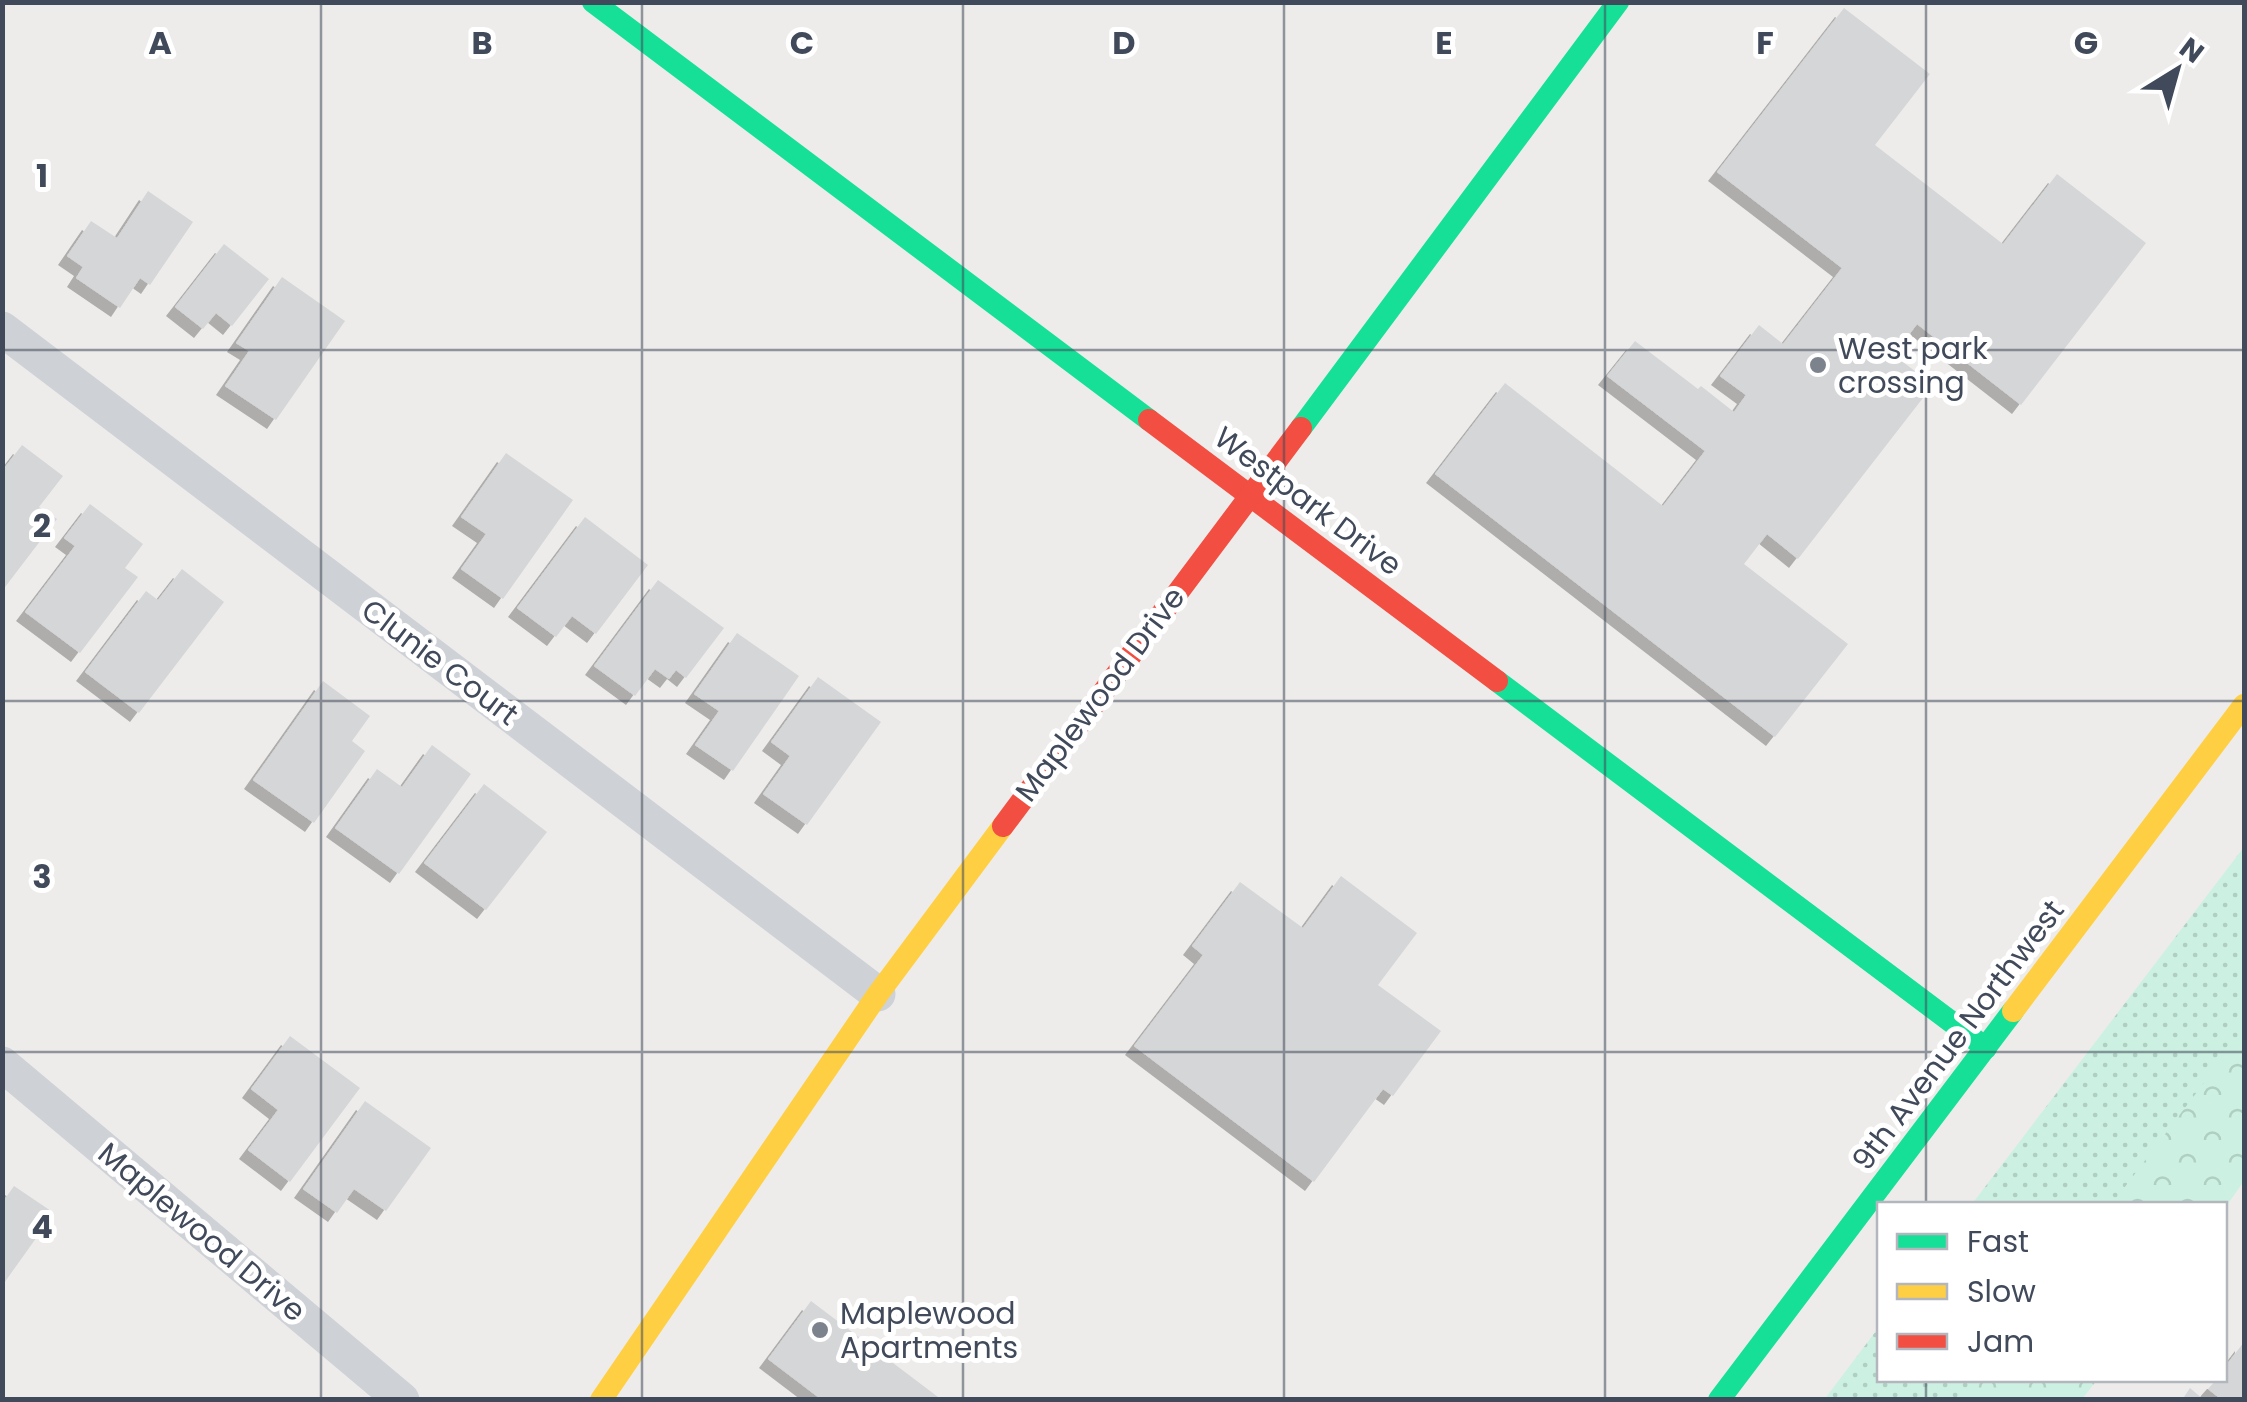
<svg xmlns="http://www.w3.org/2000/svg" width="2247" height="1402" viewBox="0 0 2247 1402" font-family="Poppins,sans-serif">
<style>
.green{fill:url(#green-dots)}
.forest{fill:url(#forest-crowns)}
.building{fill:#d5d6d8;filter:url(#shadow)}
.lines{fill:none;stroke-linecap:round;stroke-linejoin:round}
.street{stroke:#ced1d5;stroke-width:35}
.fast{stroke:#16e098;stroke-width:22}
.slow{stroke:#ffcf43;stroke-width:22}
.jam{stroke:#f24e42;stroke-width:22}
.grid{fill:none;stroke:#414a5a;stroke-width:2.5;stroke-opacity:0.55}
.poi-dot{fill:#7d838d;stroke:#fff;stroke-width:4}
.labels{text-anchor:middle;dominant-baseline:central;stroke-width:10;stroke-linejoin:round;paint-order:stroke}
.poi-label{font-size:30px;fill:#414a5a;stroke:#fff;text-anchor:start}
.street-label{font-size:30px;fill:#414a5a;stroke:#fff}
.grid-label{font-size:32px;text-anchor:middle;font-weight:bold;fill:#414a5a;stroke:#fff;stroke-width:10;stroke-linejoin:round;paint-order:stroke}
</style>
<defs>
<pattern id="green-dots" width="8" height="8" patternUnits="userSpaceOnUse" patternTransform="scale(2.5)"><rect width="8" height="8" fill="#ccf0e1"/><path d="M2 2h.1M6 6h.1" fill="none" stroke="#b0cfc3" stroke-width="1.8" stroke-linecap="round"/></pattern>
<pattern id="forest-crowns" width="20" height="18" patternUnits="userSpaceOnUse" patternTransform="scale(2.5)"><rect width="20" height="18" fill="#ccf0e1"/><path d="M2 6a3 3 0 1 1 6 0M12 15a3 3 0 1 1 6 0" fill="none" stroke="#b0cfc3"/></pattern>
<filter id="shadow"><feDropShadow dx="-9" dy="9" stdDeviation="0" flood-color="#0004"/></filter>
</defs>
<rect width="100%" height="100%" fill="#edeceb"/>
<g class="green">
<polygon points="2244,847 2244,1080 2152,1204 1972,1204"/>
<polygon points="1879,1327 1880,1380 2023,1380 2009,1399 1824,1400"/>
</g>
<g class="forest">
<polygon points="2244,1030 2244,1181 2225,1208 2224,1204 2112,1204"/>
<polygon points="1980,1380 2097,1380 2082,1399 1965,1399"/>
</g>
<g class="building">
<polygon points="1844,8 1930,74 1875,145 2003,244 2057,174 2146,243 2021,405 1917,324 1894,355 1933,385 1798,559 1767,534 1744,564 1848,644 1775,737 1435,474 1505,383 1663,506 1705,451 1607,376 1635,341 1698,389 1701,386 1734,412 1746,395 1720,376 1759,325 1783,344 1842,268 1717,172"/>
<polygon points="148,191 193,222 150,285 140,278 120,308 76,278 83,267 67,256 91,221 117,238"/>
<polygon points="224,244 269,279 232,326 216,313 203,329 175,307"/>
<polygon points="282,277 345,321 276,420 225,386 249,351 236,343"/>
<polygon points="22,445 63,476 39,507 57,519 2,591 2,471"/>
<polygon points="506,453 573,500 503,599 461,569 486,534 461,517"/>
<polygon points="90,504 143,544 125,568 138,577 80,653 25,612 75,546 64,538"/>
<polygon points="585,517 648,565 596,634 572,616 556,637 517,608"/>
<polygon points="182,569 224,602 139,713 85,672 146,591 158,600"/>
<polygon points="658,580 724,628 686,678 676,670 669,679 655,669 635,696 594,666"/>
<polygon points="737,633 799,676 733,771 695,745 719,711 694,694"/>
<polygon points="818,677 881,722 807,825 763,794 790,756 771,742"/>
<polygon points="323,681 370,716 352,741 365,751 314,823 253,780"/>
<polygon points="432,745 471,774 399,874 335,828 377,769 402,787"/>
<polygon points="484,784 547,832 486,910 424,863"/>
<polygon points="1341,876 1417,933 1378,985 1441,1031 1393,1096 1383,1089 1314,1182 1134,1046 1203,955 1192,946 1240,882 1303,928"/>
<polygon points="290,1036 360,1088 290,1182 248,1150 278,1110 251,1089"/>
<polygon points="365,1101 431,1148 386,1211 354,1189 337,1213 303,1189"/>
<polygon points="14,1186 54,1213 2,1286 2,1203"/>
<polygon points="811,1301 942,1400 822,1400 768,1359"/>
<polygon points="2244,1342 2244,1400 2222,1400 2208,1389 2216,1380 2224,1380 2224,1368"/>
<polygon points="2190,1388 2204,1400 2182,1400"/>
</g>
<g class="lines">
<g class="street">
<polyline points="2,329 878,994"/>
<polyline points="2,1064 402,1400"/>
</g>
<g class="fast">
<polyline points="593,2 1149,420"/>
<polyline points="1301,428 1618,2"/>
<polyline points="1497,681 1986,1048"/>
<polyline points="1719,1400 2013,1011"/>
</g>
<g class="slow">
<polyline points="2013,1011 2244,705"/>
<polyline points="601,1400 878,994 1003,826"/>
</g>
<g class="jam">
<polyline points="1149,420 1497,681"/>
<polyline points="1003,826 1301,428"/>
</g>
</g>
<path class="grid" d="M321 2V1400M642 2V1400M963 2V1400M1284 2V1400M1605 2V1400M1926 2V1204M2 350H2244M2 701H2244M2 1052H2244M1926 1380V1400"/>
<g class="poi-dot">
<circle cx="1818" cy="365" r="10"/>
<circle cx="820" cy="1330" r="10"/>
</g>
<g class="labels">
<g class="poi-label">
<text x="1838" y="348">West park<tspan x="1838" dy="34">crossing</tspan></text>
<text x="840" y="1313">Maplewood<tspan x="840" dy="34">Apartments</tspan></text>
</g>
<g class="street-label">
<text transform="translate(1308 501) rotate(37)">Westpark Drive</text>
<text transform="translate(440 662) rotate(37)">Clunie Court</text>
<text transform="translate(1100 694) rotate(-53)">Maplewood Drive</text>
<text transform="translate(1958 1035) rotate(-53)">9th Avenue Northwest</text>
<text transform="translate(202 1232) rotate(40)">Maplewood Drive</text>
</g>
</g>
<g class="grid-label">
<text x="160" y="54">A</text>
<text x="482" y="54">B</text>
<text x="802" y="54">C</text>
<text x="1124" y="54">D</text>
<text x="1444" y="54">E</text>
<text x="1765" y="54">F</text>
<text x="2086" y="54">G</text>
<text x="42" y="187">1</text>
<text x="42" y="537">2</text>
<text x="42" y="888">3</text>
<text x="42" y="1238">4</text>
</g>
<rect width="2247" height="1402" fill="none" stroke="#414a5a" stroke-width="10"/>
<rect x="1877" y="1202" width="350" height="180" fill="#ffffff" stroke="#b3b7bd" stroke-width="2.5"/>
<rect x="1897" y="1234" width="50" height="15" fill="#16e098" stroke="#b3b7bd" stroke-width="2.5"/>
<text x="1967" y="1252" font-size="30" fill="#414a5a">Fast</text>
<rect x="1897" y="1284" width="50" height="15" fill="#ffcf43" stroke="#b3b7bd" stroke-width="2.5"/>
<text x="1967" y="1302" font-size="30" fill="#414a5a">Slow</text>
<rect x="1897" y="1334" width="50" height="15" fill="#f24e42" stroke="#b3b7bd" stroke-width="2.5"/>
<text x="1967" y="1352" font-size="30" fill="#414a5a">Jam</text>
<g transform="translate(2177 70) rotate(37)" stroke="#ffffff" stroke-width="8" paint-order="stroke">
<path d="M0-8L18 38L0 25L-18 38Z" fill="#414a5a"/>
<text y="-15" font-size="28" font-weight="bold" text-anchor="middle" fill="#414a5a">N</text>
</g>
</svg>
